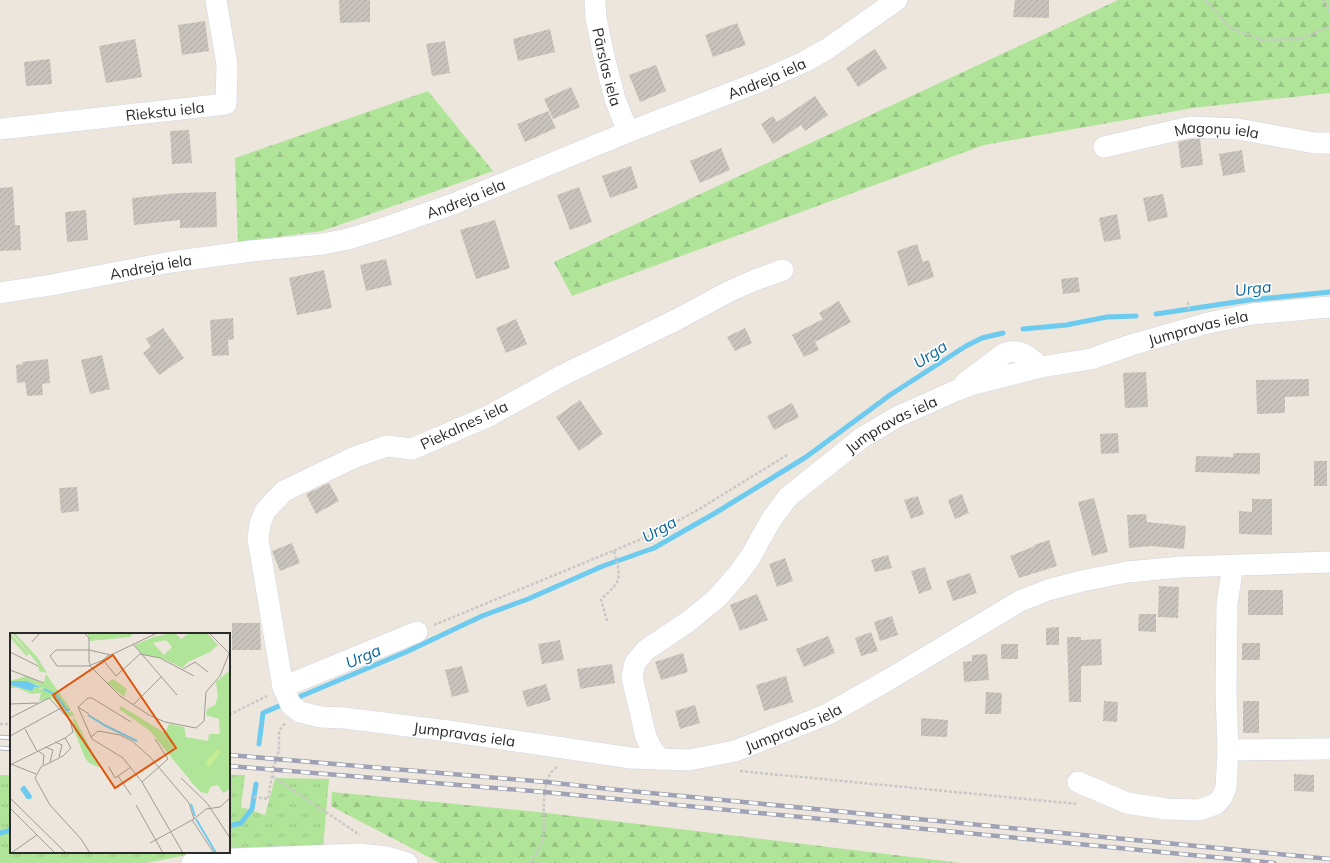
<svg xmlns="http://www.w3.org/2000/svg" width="1330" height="863" viewBox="0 0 1330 863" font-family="Mulish,sans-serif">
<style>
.grass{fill:url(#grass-tufts)}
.forest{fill:url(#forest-firs)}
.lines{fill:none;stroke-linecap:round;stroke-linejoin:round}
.stream{stroke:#6dcbf0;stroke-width:5}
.building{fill:url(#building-hatch)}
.minor-casing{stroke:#d1d4e3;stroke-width:22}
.path{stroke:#c8c8c8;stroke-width:2.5;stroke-dasharray:3 2;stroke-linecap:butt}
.minor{stroke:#fff;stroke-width:21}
.rail-casing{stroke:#9fa2b5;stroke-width:4.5}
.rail{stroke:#fff;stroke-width:3;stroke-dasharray:9;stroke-linecap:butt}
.labels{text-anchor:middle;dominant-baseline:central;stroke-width:3.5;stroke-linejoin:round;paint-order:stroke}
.street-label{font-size:15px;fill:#2a2a2a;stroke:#fff}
.water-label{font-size:16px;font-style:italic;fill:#0b699d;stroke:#fff}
.inset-river{fill:none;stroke:#6dcbf0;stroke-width:2}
.inset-road{fill:none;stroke:#9f9b95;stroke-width:1}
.view{fill:#de570e;fill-opacity:0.15;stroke:#de570e;stroke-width:2}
.inset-edge{fill:none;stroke:#2a2a2a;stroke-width:2}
</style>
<defs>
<pattern id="grass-tufts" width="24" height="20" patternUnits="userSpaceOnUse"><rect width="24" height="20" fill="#b0e498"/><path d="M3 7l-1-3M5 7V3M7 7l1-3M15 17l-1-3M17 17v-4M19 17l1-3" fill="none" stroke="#98c483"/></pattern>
<pattern id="forest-firs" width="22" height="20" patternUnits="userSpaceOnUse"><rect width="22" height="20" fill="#b0e498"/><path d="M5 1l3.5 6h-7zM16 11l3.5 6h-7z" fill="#98c483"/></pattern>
<pattern id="building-hatch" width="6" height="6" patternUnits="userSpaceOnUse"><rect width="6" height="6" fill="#c8c3bc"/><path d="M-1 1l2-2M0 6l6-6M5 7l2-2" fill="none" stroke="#aca8a2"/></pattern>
</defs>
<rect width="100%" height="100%" fill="#ede6dc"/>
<polygon class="grass" points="0,775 11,775 11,852 229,852 229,775 245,775 241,807 265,815 275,778 329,779 323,849 197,853 146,863 0,863"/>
<g class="forest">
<polygon points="1118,0 1330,0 1330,93 1193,108 984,145 572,296 554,262"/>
<polygon points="428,91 493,171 322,231 238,242 235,158"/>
<polygon points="332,792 539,812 961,863 440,863 331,806"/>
</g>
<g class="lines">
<g class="stream">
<polyline points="1156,314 1249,300 1330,292"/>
<polyline points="1023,329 1066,325 1107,317 1136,316"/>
<polyline points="299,697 406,652 482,616 528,599 603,566 654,548 717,512 806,457 890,395 966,346 982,338 1003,333"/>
<polyline points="259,744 263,713 279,706"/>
<polyline points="229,826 241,823 252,809 256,784"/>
<polyline points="0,833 11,830"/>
</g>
</g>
<g class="building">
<polygon points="339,0 370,0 370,22 340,23"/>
<polygon points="1015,0 1049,0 1049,18 1013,17"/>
<polygon points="205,21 209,51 182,55 178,25"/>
<polygon points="737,23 746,45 713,57 705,35"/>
<polygon points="550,29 555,52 518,61 513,39"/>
<polygon points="135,39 142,77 106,83 99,46"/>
<polygon points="445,41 450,73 432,76 426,44"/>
<polygon points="875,49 887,68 858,87 846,68"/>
<polygon points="50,59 52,84 26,86 24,62"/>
<polygon points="656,65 666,91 640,102 629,75"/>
<polygon points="571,87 580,107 553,119 544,99"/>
<polygon points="815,96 828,115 805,131 801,125 773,144 761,124 773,116 777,122"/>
<polygon points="548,111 556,128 525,142 517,124"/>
<polygon points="189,130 192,163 172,164 170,131"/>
<polygon points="1191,139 1200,139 1203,165 1181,168 1178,142"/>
<polygon points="721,148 730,170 700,183 690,161"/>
<polygon points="1242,150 1245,172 1223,176 1219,154"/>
<polygon points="631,166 638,188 610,198 602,176"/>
<polygon points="13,187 15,225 20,225 21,250 0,251 0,188"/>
<polygon points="579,187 592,222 570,230 557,195"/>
<polygon points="216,192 217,227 180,228 180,220 134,225 132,198 179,193"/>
<polygon points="1163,194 1168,217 1148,222 1143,198"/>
<polygon points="86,210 88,240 67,242 65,212"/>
<polygon points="1117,214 1121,239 1104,242 1099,218"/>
<polygon points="495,220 510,268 476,279 460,230"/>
<polygon points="917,244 923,262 929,260 934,277 908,286 897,251"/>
<polygon points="386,259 392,285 366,291 360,265"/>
<polygon points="324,270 332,308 297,315 289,278"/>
<polygon points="1078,277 1080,292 1063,294 1061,279"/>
<polygon points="839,301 851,322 815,342 819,350 804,357 792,335 823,319 819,313"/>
<polygon points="233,318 234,339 228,340 229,355 212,356 210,320"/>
<polygon points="516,319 527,344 506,353 496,328"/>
<polygon points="163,328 184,358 159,375 143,353 151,347 146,339"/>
<polygon points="745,328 752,343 735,351 727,337"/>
<polygon points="102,355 110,389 90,394 81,360"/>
<polygon points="48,359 50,383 42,384 43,395 27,396 25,382 17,383 16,365 23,364 22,362"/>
<polygon points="1146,372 1148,407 1125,408 1123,373"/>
<polygon points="1309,379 1309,396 1285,397 1285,413 1257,414 1256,380"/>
<polygon points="580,400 603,434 579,451 556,417"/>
<polygon points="792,403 799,417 774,430 767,416"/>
<polygon points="1118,433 1119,453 1101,454 1100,434"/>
<polygon points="1233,453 1260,453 1260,474 1195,472 1196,456 1233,457"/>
<rect x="1314" y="461" width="13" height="25"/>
<polygon points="329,483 339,501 316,514 306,494"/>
<polygon points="77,487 79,511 61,513 59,488"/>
<polygon points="962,494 969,513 955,519 948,500"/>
<polygon points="918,496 924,514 911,519 904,500"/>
<polygon points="1094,498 1108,552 1092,556 1078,502"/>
<polygon points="1252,499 1272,499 1272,535 1239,534 1239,511 1252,512"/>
<polygon points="1146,514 1147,522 1186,526 1184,549 1152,546 1129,548 1127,515"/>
<polygon points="1049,540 1057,566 1019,578 1010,556 1035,546 1034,545"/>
<polygon points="292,543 300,563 280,571 272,551"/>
<polygon points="888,555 892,568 875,572 871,560"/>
<polygon points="785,558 793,581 777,587 769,564"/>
<polygon points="925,567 932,589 919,594 911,571"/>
<polygon points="970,573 977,593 953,601 946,581"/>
<polygon points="1159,586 1179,587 1178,618 1158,617"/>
<rect x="1248" y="590" width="35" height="25"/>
<polygon points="757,594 768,620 740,631 730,605"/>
<polygon points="1139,614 1156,614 1156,632 1138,631"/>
<polygon points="892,616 898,635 880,641 874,622"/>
<polygon points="232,623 260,623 261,650 232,650"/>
<polygon points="1059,627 1059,645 1046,645 1046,628"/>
<polygon points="871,632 878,651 861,656 855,638"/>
<polygon points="828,636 835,653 804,667 796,649"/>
<polygon points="1067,637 1081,637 1081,640 1101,639 1102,665 1082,666 1081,667 1081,702 1069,702"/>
<polygon points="560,640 564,660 542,664 538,644"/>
<rect x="1242" y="643" width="18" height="17"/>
<rect x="1001" y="644" width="17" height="15"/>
<polygon points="683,653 688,672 661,680 655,662"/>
<polygon points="987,654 989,680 964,682 963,662 972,661 972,655"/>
<polygon points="612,664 615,683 580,689 577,669"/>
<polygon points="462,666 469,692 452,697 445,670"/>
<polygon points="786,676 793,702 764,711 756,685"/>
<polygon points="546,684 551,700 527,707 522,691"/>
<polygon points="986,692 1002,693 1001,714 985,714"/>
<polygon points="1104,701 1118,702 1117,722 1103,721"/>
<rect x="1243" y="701" width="16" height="32"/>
<polygon points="695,705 700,723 680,729 675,711"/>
<polygon points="921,718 948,720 947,737 921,736"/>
<polygon points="1294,774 1314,775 1314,792 1294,791"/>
</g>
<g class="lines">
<defs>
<g id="minor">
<path id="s1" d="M595 0 596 18 604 56 615 99 628 132"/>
<path id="s2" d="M0 129 226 104 227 65 216 0"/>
<path id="s3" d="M1104 147 1190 127 1238 129 1315 143H1330"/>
<path id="s4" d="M783 270 755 280 728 292 676 320 563 375 489 416 412 449 387 446 355 457 284 491 265 511 260 524 258 539 283 687 291 705 295 708 300 712 321 717 344 718 448 731 631 758 689 760 735 751 828 714 888 680 1020 601 1048 590 1082 581 1127 572 1181 567 1330 562"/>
<path id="s5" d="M0 293 51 285 171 262 251 251 323 244 348 239 384 228 453 204 628 132 759 82 804 62 827 49 897 0"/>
<path d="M965 383 1005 353C1022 348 1029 358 1041 367"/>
<polyline points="283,687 417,632"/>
<polyline points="1228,750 1330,749"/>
<path id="s6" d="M660 759 652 749 646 737 632 677 635 663 646 650 689 621 717 598 738 574 751 556 771 520 788 497 863 437 897 417 955 391 974 384 1041 367 1091 359 1131 345 1208 323 1252 314 1330 307"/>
<polyline points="1078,782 1127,803 1166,809 1199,810 1216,804 1222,797 1226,788 1228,750 1226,692 1227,604 1231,578 1230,566"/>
<polyline points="192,863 202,861 234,859 359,854 387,857 407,863"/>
</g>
</defs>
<use href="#minor" class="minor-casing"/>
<g class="path">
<polyline points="1205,0 1232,29 1262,40 1301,39 1330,26"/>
<polyline points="1324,0 1330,12"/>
<polyline points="1188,302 1189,309"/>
<path d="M607 621 601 599C623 580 621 578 614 551"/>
<polyline points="434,625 656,533 701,508 787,455"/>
<polyline points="229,715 267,696"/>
<polyline points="0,724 11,724"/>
<polyline points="740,771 1078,804"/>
<polyline points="272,776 360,835"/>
<polyline points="254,797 268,799 273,769 279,750 279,731 285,723"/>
<path d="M530 863C534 856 542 846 543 838 546 818 538 779 557 767"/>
</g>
<use href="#minor" class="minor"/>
<defs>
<g id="rail">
<polyline points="0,737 11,738"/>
<polyline points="0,748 11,749"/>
<polyline points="229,755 546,782 619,790 1330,859"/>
<polyline points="229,766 544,792 1274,863"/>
</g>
</defs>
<use href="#rail" class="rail-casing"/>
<use href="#rail" class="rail"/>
</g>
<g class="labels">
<g class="street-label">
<text stroke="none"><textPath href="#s1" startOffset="68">Pārslas iela</textPath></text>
<text stroke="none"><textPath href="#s5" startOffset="801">Andreja iela</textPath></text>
<text stroke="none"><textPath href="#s2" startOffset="166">Riekstu iela</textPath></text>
<text stroke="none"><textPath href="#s3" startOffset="115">Magoņu iela</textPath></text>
<text stroke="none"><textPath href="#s5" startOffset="477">Andreja iela</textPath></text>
<text stroke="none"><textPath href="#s5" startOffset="153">Andreja iela</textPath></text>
<text stroke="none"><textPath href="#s6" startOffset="782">Jumpravas iela</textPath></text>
<text transform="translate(464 425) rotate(-25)">Piekalnes iela</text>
<text stroke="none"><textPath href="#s6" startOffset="458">Jumpravas iela</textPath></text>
<text stroke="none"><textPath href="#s4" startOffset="1290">Jumpravas iela</textPath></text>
<text stroke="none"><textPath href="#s4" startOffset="954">Jumpravas iela</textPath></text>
</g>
<g class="water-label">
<text transform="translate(1253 288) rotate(-7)">Urga</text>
<text transform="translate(930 354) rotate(-33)">Urga</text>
<text transform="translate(659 529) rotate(-29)">Urga</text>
<text transform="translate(363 656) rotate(-23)">Urga</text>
</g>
</g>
<g transform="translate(10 633)">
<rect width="220" height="220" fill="#ede6dc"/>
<path d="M36 41 60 75 59 79 62 78 64 82 59 84 42 65 29 68ZM16 43 34 51 33 55 17 48H0ZM0 52 22 58 24 54 32 56 31 60 21 61 8 55H0Z" fill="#b0e498"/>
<path d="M2 0H5L27 24 37 40 29 38 28 31ZM77 0H124L120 4 80 8ZM161 0H165L171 6 179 0H197L208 12 200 19 178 29 172 35 154 26 131 21 125 12 143 4ZM156 7 162 14 154 22 143 10ZM220 37V156L213 160 208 152 200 154 198 161 191 159 184 152 139 97 109 76 111 73 155 100 159 91 174 94 176 104 198 108 199 101H210L209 86 196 82 197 76 205 72 208 64 206 49ZM103 46 117 56 114 64 97 50ZM63 82 89 132V134L79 130 75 125 64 97Z" fill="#b0e498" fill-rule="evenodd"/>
<path d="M0 0 19 21 16 23 0 4Z" fill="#b0e498"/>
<path d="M207 116 211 119 199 134 195 130Z" fill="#c5ec93"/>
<path d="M0 48H17L32 55 24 54 22 58 0 52ZM13 153H15L22 163 21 166H17L10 156Z" fill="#6dcbf0"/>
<path class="inset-river" d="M34 56 46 62 57 77H60M78 82 96 93 127 108M181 171 185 183M186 186 206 220"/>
<path class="inset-road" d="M74 0 79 5V17L101 22 147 0M199 0 220 21M22 9 30 0M123 11 167 62M0 19 28 33M100 21 93 27 81 32 80 33H47L40 23 46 17H79V29L80 31V33L110 63 139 82 155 89 186 95 194 88 196 59 210 43 220 18M93 27 106 43 130 21 150 25 184 43M173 36 185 29 198 39M0 37 34 50M0 71 28 70M123 72 151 44M68 74 82 106 113 125 132 149 173 220M68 74 78 65H82L121 89M68 74 79 81M0 85 39 65 60 87 63 99 55 105 0 132M15 96 27 118M0 103 51 75M81 104 88 98 110 102 122 108 140 124 179 170 184 186M55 105 61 115 53 123 31 134 25 145 40 172 71 206 80 220M45 109 52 112 49 124M35 114 43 117 40 129M28 118 34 122 33 132M1 131 26 141M99 134 105 145 121 134M108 143 121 162M171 145 197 170 220 205M132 149 158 126 145 106M0 165 56 220M126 172 153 220M0 175 45 220M182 187 204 220M140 210 184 186 196 176 210 174 220 165M1 220 27 202"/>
<path class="view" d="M103 22 166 115 105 155 43 62Z"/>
<rect width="220" height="220" class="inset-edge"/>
</g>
</svg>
